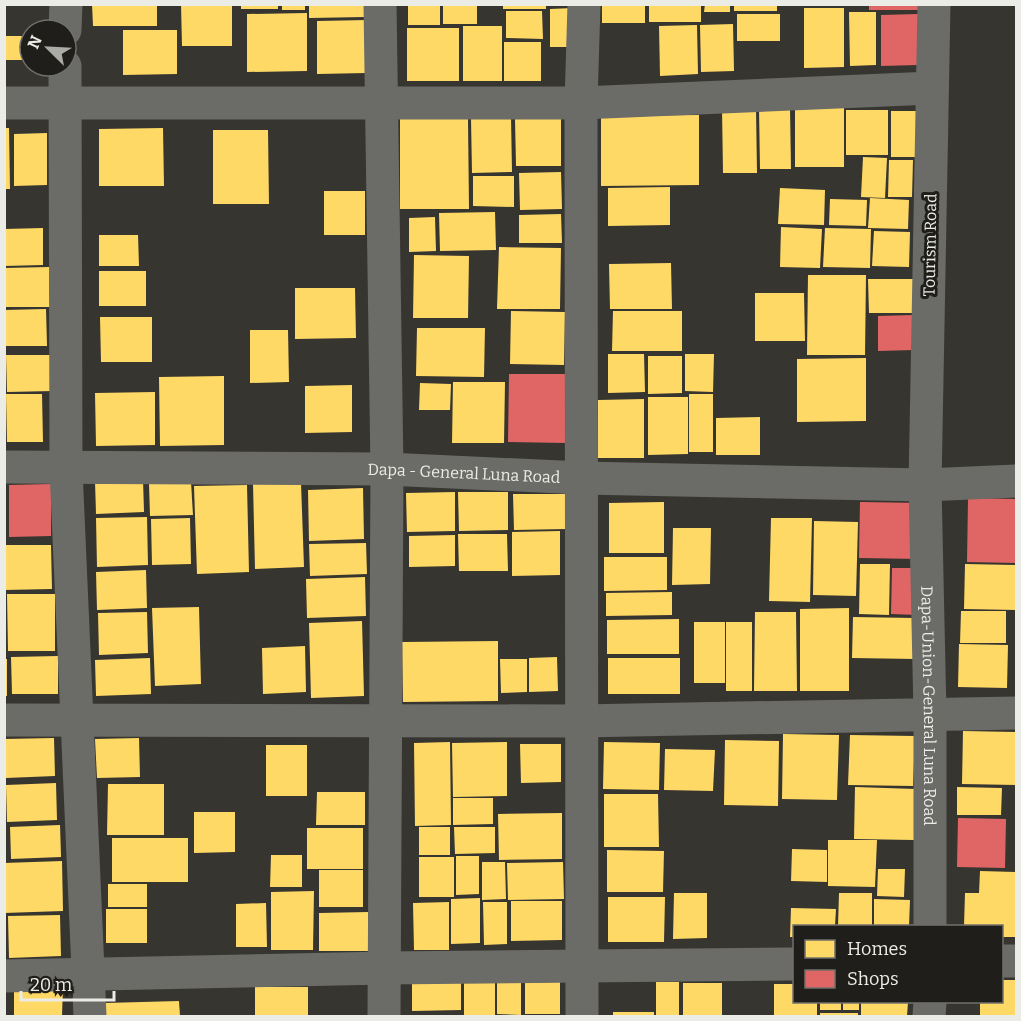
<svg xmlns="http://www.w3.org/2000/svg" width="1021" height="1021" viewBox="0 0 1021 1021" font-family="Bitter,serif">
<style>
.homes{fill:#ffd966}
.shops{fill:#e06666}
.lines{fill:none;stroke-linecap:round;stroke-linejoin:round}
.minor{stroke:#6b6b68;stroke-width:33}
.major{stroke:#6b6b67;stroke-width:33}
.labels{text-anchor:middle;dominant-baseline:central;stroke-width:6;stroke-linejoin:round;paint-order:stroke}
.street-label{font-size:16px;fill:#ecece6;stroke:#1f1e1a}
</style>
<rect width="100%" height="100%" fill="#363530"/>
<g class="homes">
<polygon points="92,4 157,4 157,26 93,26"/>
<polygon points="181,4 232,4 232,46 182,46"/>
<rect x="241" y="4" width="37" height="5"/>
<rect x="282" y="4" width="23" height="6"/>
<polygon points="309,4 365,4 365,17 309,18"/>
<rect x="408" y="4" width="32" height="21"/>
<rect x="443" y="4" width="34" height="20"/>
<rect x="503" y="4" width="43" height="5"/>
<rect x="602" y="4" width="43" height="19"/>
<rect x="649" y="4" width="52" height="18"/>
<polygon points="705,4 730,4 730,12 704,12"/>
<rect x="734" y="4" width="43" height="7"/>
<polygon points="573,8 572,47 550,47 550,9"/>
<polygon points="804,8 844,8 844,67 804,68"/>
<polygon points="506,11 542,11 543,39 506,38"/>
<polygon points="849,12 876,12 876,65 850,66"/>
<polygon points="307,13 307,71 247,72 247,14"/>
<rect x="737" y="14" width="43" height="27"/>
<polygon points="367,20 367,73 317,74 317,21"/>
<polygon points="733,24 734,71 701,72 700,25"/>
<polygon points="697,25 698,74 660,76 659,26"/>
<rect x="463" y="26" width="39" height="55"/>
<rect x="407" y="28" width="52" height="53"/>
<polygon points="123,30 177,30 177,74 123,75"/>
<rect x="4" y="36" width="26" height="24"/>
<rect x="504" y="42" width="37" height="39"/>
<rect x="795" y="107" width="49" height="60"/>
<polygon points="756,108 757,173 723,173 722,109"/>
<polygon points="759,108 790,108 791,169 760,169"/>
<rect x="846" y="110" width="42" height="45"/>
<rect x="891" y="111" width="32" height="46"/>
<polygon points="699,115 699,185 601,186 601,116"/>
<polygon points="511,117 512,172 472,173 471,118"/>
<polygon points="561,118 561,166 516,166 515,119"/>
<polygon points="400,119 468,119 469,209 400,209"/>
<polygon points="4,128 9,128 10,189 4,189"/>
<polygon points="163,128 164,186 99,186 99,129"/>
<polygon points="213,130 268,130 269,204 213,204"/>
<polygon points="47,133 47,185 14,186 14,134"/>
<polygon points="863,157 887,158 885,198 861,197"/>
<polygon points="889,160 913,160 912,197 888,197"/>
<polygon points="561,172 562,209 520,210 519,173"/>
<polygon points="473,176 514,176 514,207 473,206"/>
<polygon points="670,187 670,225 608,226 608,188"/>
<polygon points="780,188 825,190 824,225 778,224"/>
<rect x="324" y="191" width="41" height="44"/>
<polygon points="870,198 909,200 908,229 868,228"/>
<polygon points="830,199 867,200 866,226 829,225"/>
<polygon points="495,212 496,250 440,251 439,213"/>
<polygon points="561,214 562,243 519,243 519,215"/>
<polygon points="435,217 436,251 409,252 409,218"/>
<polygon points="781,227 822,229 820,268 780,267"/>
<polygon points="43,228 43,265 4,266 4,229"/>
<polygon points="825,228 871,229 870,268 823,267"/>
<polygon points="874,231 910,232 909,267 872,266"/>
<polygon points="99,235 138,235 139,266 99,266"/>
<polygon points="499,247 561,248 560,309 497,309"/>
<polygon points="414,255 469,256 468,318 413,318"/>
<polygon points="671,263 672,309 610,309 609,264"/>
<polygon points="49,267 50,307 4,307 4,268"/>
<rect x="99" y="271" width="47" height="35"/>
<polygon points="808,275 866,275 865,355 807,355"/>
<polygon points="868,279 916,279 916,313 869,313"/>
<polygon points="295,288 355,288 356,338 295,339"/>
<polygon points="755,293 804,293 805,341 755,341"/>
<polygon points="46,309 47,346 4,346 4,310"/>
<polygon points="511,311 565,312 564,365 510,364"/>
<polygon points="613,311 682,311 682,351 612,351"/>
<polygon points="100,317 152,317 152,362 101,362"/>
<polygon points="417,328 485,328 484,377 416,376"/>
<polygon points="250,330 288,330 289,382 250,383"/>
<polygon points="608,354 644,354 645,392 608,393"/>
<polygon points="685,354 714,354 713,392 685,391"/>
<polygon points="6,355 53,355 54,391 7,392"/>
<polygon points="648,356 682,356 682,393 648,394"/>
<polygon points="866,358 866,421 797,422 797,359"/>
<polygon points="224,376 224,445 160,446 159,377"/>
<polygon points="453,382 505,382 504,443 452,443"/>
<polygon points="420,383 451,384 450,410 419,410"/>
<polygon points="352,385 352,432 305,433 305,386"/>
<polygon points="155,392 155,445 96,446 95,393"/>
<polygon points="6,394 42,394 43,442 7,442"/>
<rect x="689" y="394" width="24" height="58"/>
<polygon points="648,397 688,397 688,454 648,455"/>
<polygon points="644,399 644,458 598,458 598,400"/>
<polygon points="760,417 760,455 716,455 716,418"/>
<polygon points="143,480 144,512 96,514 95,482"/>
<polygon points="191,482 193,515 150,516 149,484"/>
<polygon points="301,483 304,567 255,569 253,484"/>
<polygon points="247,485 249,572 197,574 194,486"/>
<polygon points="363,488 364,539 309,541 308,490"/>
<polygon points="455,492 455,531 407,532 406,493"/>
<polygon points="458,492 508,492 508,530 459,531"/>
<polygon points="513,494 565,494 566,529 514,530"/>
<polygon points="664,502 664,553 609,553 609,503"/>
<polygon points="147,517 148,565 97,567 96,518"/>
<polygon points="190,518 191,564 152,565 151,519"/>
<polygon points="771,518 812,518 810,602 769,601"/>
<polygon points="814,521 858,522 856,596 813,595"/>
<polygon points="673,528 711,528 710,584 672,585"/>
<polygon points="560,531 560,575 512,576 512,532"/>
<polygon points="458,534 507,534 508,571 459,571"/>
<polygon points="455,535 455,566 409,567 409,536"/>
<polygon points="366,543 367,574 310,576 309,544"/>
<polygon points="4,545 51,545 52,589 4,590"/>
<polygon points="604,557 667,557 667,590 604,591"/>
<polygon points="860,564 890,564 889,615 859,614"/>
<polygon points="965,564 1016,565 1016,610 964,609"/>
<polygon points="146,570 147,608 97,610 96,572"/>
<polygon points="365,577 366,616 307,618 306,579"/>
<polygon points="672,592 672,615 606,616 606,593"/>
<polygon points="7,594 55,594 55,651 8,651"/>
<polygon points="199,607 201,684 155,686 152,608"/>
<polygon points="849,608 849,691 800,691 800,609"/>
<polygon points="961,611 1006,611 1006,643 960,643"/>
<polygon points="147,612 148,653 99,655 98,613"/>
<polygon points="755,612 796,612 797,691 754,691"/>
<polygon points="853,617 915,618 915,659 852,658"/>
<polygon points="679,619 679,654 607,654 607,620"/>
<polygon points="362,621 364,696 311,698 309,623"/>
<rect x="694" y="622" width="31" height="61"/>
<rect x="726" y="622" width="26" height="69"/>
<polygon points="498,641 498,701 403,702 402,642"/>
<polygon points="959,644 1008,645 1007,688 958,687"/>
<polygon points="305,646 306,692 263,694 262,648"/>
<polygon points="58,656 58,694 12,694 11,657"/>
<polygon points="557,657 558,691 529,692 529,658"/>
<polygon points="150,658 151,694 96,696 95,660"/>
<rect x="608" y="658" width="72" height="36"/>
<rect x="4" y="659" width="3" height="37"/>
<polygon points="500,659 527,659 527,692 501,693"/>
<polygon points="963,731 1016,732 1016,785 962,784"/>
<polygon points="783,734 839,735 837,800 782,799"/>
<polygon points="850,735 915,736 913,786 848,785"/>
<polygon points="54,738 55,776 6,778 4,739"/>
<polygon points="139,738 140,777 97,778 95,739"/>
<polygon points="725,740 779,741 778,806 724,805"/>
<polygon points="450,742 451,825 415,826 414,743"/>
<polygon points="507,742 507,796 453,797 452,743"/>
<polygon points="604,742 660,743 659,790 603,789"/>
<polygon points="520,744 561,744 561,782 521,783"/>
<rect x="266" y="745" width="41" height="51"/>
<polygon points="665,749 715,750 713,791 664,790"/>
<polygon points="56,783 57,820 7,822 6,785"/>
<polygon points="108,784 164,784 164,835 107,835"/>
<polygon points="855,787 916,789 914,840 854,839"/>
<polygon points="957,787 1002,788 1001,815 957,815"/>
<polygon points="317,792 365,792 365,825 316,825"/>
<polygon points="604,794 658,794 659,847 604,847"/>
<polygon points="453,798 493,798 493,824 453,825"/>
<polygon points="194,812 235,812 235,852 194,853"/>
<polygon points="562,813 562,859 499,860 498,814"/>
<polygon points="60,825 61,857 11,859 10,827"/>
<rect x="419" y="827" width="31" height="28"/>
<polygon points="454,827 495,827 495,853 455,854"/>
<rect x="307" y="828" width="56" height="41"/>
<rect x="112" y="838" width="76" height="44"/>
<polygon points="828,840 877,840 875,887 828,886"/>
<polygon points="792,849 827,850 827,882 791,881"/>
<polygon points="607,850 664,851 663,892 607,892"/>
<polygon points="271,855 302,855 302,887 270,887"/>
<polygon points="456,856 479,856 479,894 456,895"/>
<rect x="419" y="857" width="35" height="40"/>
<polygon points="62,861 63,911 4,913 4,863"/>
<polygon points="482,862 505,862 506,899 482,900"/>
<polygon points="563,862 564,899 508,900 507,863"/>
<polygon points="878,869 905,869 904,897 877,896"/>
<rect x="319" y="870" width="44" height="37"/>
<polygon points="980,871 1016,872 1016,937 1002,937 1002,926 964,926 965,893 979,893"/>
<rect x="108" y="884" width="39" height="23"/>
<polygon points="314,891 313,950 271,950 271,892"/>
<polygon points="674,893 707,893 707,938 673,939"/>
<polygon points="839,893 872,893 872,926 838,926"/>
<polygon points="608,897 665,897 664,942 608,942"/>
<polygon points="480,898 480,943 451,944 451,899"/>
<polygon points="874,899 910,900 909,926 874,926"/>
<polygon points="511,901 562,901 562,940 511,941"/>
<polygon points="449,902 449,950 414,950 413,903"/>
<polygon points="483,902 507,902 507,944 484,945"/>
<polygon points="266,903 267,947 236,947 236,904"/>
<polygon points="791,908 836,909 835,926 794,926 794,937 790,937"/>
<rect x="106" y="909" width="41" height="34"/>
<polygon points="368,912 368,951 319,951 319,913"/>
<polygon points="60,915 61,956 9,958 8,916"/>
<polygon points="497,977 521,977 521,1015 497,1014"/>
<rect x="464" y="978" width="31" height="38"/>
<polygon points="412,979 461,979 461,1010 412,1011"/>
<rect x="525" y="979" width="35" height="35"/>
<polygon points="1002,980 1016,980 1016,1016 980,1016 980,1002 1002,1002"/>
<rect x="656" y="982" width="23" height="34"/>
<rect x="683" y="983" width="39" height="33"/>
<polygon points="774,984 794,984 794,1002 817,1002 817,1016 774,1016"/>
<polygon points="14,986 63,986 62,1016 14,1016"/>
<rect x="255" y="987" width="53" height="29"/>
<polygon points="179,1001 180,1016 106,1016 105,1003"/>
<rect x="820" y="1002" width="21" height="8"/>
<rect x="843" y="1002" width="16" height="8"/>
<polygon points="861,1002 908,1002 907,1016 861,1016"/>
<rect x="613" y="1012" width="41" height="4"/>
<rect x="820" y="1013" width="38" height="3"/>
</g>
<g class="shops">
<rect x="869" y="4" width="51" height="6"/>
<polygon points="918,14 918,65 881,66 881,15"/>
<polygon points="914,315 914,350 878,351 878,316"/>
<polygon points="509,374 568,374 566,443 508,442"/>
<polygon points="51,484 51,536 9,537 9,485"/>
<polygon points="968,498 1016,499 1016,563 967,562"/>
<polygon points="860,502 922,503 921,559 859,558"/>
<polygon points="892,568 918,568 917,615 891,614"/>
<polygon points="958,818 1006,819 1005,868 957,867"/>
</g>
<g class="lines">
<g class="minor">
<polyline points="380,4 387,469 384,1016"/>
<polyline points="934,4 925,485 1016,481"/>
<polyline points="65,30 66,4"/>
<polyline points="65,66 66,469 90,1016"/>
<polyline points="4,103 581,103 932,88"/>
<polyline points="4,720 580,721 1016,713"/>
<polyline points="1002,961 1016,961"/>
<polyline points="4,976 386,968 794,964"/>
<polyline points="582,1016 581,103 584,4"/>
</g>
<g class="major">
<path id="s1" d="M4 467 387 469 582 478 925 485 930 714V926"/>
<polyline points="929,1016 930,1002"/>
</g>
</g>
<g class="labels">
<g class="street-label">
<text transform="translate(930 245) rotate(-89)">Tourism Road</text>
<text stroke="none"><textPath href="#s1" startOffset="460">Dapa - General Luna Road</textPath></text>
<text stroke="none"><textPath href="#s1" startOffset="1142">Dapa-Union-General Luna Road</textPath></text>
</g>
</g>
<rect width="1021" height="1021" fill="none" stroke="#ecece6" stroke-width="12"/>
<rect x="793" y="925" width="210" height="78" fill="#1f1e1a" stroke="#71706c" stroke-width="1.5"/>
<rect x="805" y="940" width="30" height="18" fill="#ffd966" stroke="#71706c" stroke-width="1.5"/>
<text x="847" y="955" font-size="18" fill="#ecece6">Homes</text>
<rect x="805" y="970" width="30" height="18" fill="#e06666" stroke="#71706c" stroke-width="1.5"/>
<text x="847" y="985" font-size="18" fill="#ecece6">Shops</text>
<g transform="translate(48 48) rotate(294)"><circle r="28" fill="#1f1e1a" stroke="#71706c" stroke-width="1.5"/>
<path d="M0-4.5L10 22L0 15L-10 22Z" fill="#acaca6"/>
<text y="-9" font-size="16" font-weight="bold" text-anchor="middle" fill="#ecece6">N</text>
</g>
<path d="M21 991v9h93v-9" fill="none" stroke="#ecece6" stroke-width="3"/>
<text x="30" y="991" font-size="18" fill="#ecece6" stroke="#1f1e1a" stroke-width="4.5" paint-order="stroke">20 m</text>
</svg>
